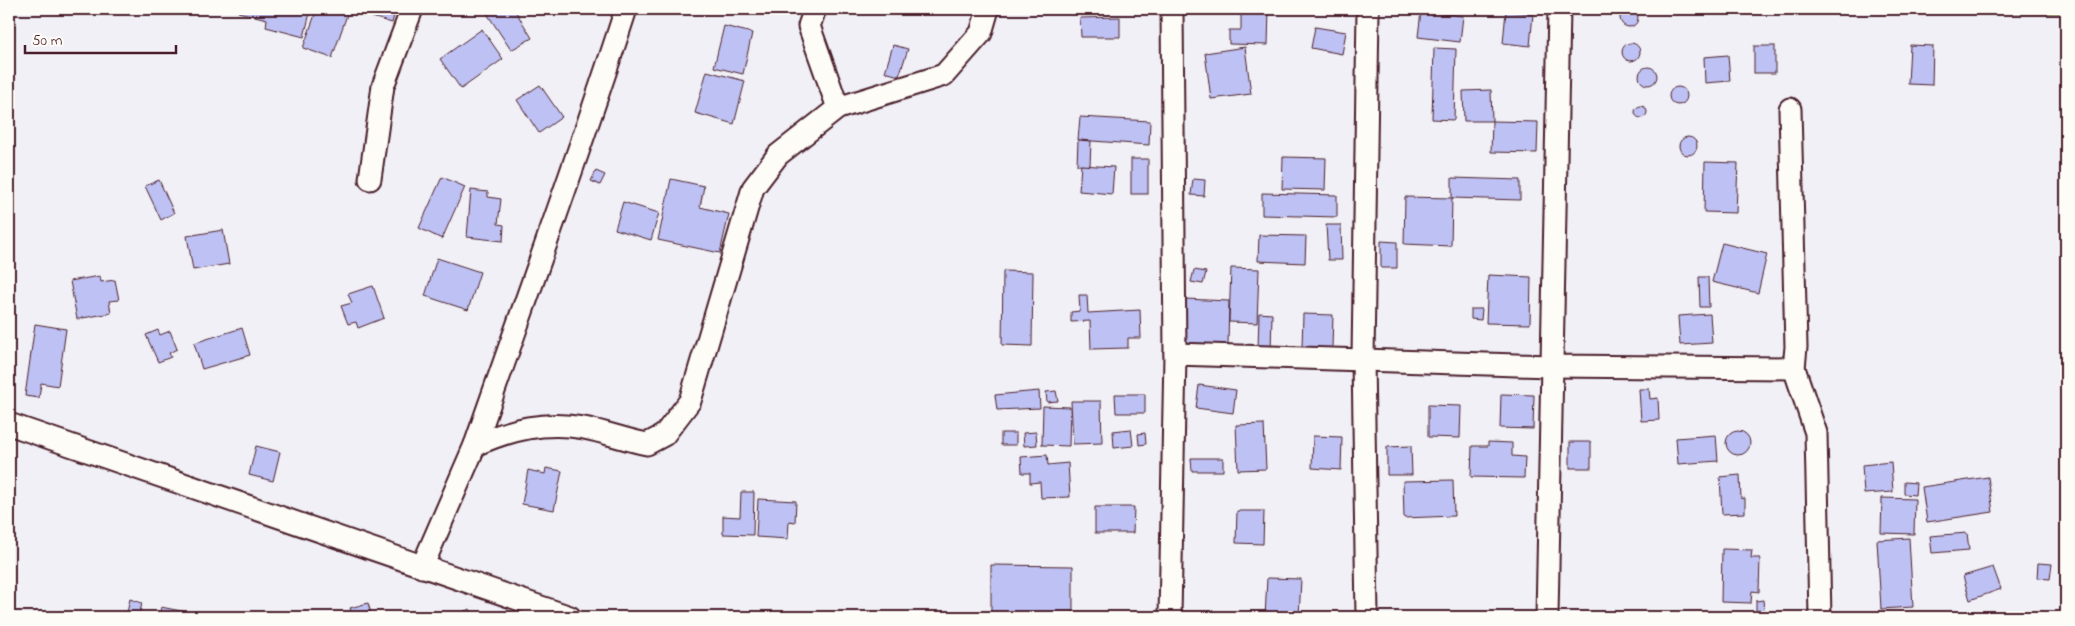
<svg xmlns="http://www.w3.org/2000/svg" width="2075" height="626" viewBox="0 0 2075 626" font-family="'Indie Flower',sans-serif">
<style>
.green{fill:#cbdc90;stroke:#8a7e5e}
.building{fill:#bec1f3;stroke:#4a1f2b}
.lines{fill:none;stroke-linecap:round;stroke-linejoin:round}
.minor-casing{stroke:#4a1f2b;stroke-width:25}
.minor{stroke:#fdfcf7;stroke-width:21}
</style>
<rect width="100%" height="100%" fill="#f0f0f6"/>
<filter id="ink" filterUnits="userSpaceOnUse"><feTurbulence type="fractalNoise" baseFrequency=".02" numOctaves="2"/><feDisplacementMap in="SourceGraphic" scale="10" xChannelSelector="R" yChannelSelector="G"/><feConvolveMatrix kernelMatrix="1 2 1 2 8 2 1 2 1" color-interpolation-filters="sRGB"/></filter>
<g filter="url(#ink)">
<polygon class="green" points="1827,9 2066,9 2066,14"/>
<g class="building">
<polygon points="239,9 311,9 304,37 266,27 267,19 238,12"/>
<polygon points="317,9 349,9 332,58 303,48"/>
<polygon points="375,9 396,9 392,23 372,17"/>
<polygon points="484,9 522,9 516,12 532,38 511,50"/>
<polygon points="1241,9 1269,9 1268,45 1229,44 1229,30 1241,30"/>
<circle cx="1629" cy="18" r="9"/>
<polygon points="1421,11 1463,16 1460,42 1418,37"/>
<polygon points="1506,11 1533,14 1530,46 1503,43"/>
<polygon points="1120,17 1120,37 1081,37 1080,18"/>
<polygon points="724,26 752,33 743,74 714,67"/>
<polygon points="1315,27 1346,32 1342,54 1311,48"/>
<polygon points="482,29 503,59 461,89 440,59"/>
<circle cx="1631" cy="52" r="9"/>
<polygon points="893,45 908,49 899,76 885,72"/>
<polygon points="1910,45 1933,46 1932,85 1908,84"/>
<rect x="1754" y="46" width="21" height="27"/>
<polygon points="1245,47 1251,94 1211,99 1205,53"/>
<polygon points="1434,48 1456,49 1454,120 1432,119"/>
<polygon points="1728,55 1730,81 1705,83 1704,57"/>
<circle cx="1648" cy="76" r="9"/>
<polygon points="707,71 745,81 734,124 695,113"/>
<polygon points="540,85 562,117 539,133 517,100"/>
<circle cx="1678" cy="96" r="9"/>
<polygon points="1491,90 1492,121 1464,121 1463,91"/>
<circle cx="1641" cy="112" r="6"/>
<polygon points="1080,117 1150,121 1149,145 1078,140"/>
<polygon points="1492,121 1538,122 1537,153 1491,152"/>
<circle cx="1688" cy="146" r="9"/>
<polygon points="1078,140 1091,141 1090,166 1077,165"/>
<polygon points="1283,157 1326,158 1325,190 1282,189"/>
<rect x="1131" y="159" width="17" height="35"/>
<polygon points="1705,162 1738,163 1736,213 1704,212"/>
<polygon points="1081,165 1114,167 1112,194 1079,191"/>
<polygon points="596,171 605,175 600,185 591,181"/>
<polygon points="442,177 465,187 442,239 419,228"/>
<polygon points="1452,178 1520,180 1520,200 1452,198"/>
<polygon points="671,179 704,186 700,207 729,214 720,253 658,240"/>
<polygon points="1193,179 1205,180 1204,196 1191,195"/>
<polygon points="159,180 174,213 161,220 145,186"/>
<polygon points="471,190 488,192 488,197 501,199 498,224 504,225 503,241 467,237"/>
<polygon points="1262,193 1337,195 1337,217 1262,215"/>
<polygon points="1405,197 1452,198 1451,246 1404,244"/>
<polygon points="623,202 659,213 651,240 615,229"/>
<polygon points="1326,225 1341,225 1342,260 1328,260"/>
<polygon points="223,230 229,264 193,270 187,236"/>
<polygon points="1259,235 1306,236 1305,263 1258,261"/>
<polygon points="1381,241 1397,242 1397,268 1381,268"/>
<polygon points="1722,243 1767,254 1758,293 1712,282"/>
<polygon points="437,258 480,272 468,310 425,296"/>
<polygon points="1231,268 1259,269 1257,323 1229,322"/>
<polygon points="1194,270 1206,272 1203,284 1191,282"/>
<polygon points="1003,271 1033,272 1032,346 1002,345"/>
<polygon points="1488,275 1531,277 1530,324 1486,323"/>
<polygon points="100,276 101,282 115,280 119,300 109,301 111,313 77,319 70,281"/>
<polygon points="1699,277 1708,277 1709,307 1700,307"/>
<polygon points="373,286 384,318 358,328 356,322 348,324 341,306 352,303 348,294"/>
<polygon points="1079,295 1087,295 1088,313 1140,310 1141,338 1128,338 1128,348 1091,349 1090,321 1071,322 1071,312 1080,311"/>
<polygon points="1185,299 1229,301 1228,344 1184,343"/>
<polygon points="1471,309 1482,309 1481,320 1471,319"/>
<polygon points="1259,313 1272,314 1271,351 1258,350"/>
<polygon points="1303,314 1333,315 1332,348 1302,347"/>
<polygon points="1710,314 1712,343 1680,345 1678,316"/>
<polygon points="35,324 66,329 58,386 41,383 39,398 25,396"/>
<polygon points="242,328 250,355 202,369 194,343"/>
<polygon points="158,330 160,335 170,331 177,349 169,353 171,357 158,362 146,335"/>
<polygon points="1199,385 1236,390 1233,413 1196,408"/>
<polygon points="1639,389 1649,389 1650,399 1658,398 1659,420 1641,421"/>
<polygon points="1039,391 1040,408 997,410 995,395"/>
<polygon points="1056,391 1058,401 1047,402 1046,392"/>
<polygon points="1115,394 1145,394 1145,413 1116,413"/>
<polygon points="1501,394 1534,395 1533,429 1500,428"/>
<polygon points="1071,401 1101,401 1102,443 1073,444"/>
<polygon points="1428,405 1461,406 1460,438 1428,437"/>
<polygon points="1043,406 1070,407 1069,446 1042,445"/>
<polygon points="1264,424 1266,469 1238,470 1236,425"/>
<polygon points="1131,429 1133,446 1114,448 1113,431"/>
<circle cx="1738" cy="443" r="12"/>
<polygon points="1036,432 1037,445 1024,446 1023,433"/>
<rect x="1001" y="433" width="15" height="12"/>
<polygon points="1145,433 1146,444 1139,445 1138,434"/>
<polygon points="1716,435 1718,461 1678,464 1676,438"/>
<polygon points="1313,436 1342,437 1341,470 1312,468"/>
<polygon points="1488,442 1512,443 1512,456 1525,457 1524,478 1471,477 1472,446 1488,446"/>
<rect x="1570" y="442" width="21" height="26"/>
<polygon points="256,446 280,452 273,481 249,475"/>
<polygon points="1411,446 1412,475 1387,475 1387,447"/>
<polygon points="1047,455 1048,465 1068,463 1070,497 1041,498 1040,482 1030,483 1030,473 1022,473 1021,457"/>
<polygon points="1191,458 1223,458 1223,471 1192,471"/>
<polygon points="1891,462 1893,492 1864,494 1862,465"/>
<polygon points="546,468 562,471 554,510 522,504 528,470 545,474"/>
<polygon points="1740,475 1741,499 1745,498 1745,513 1722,514 1720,477"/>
<polygon points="1988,477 1993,512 1927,522 1922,487"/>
<polygon points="1453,480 1454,516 1404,518 1403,481"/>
<polygon points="1904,482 1916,483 1915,495 1904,494"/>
<polygon points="741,492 754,492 753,535 723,534 723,516 740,517"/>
<polygon points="1882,498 1915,499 1914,534 1881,533"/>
<polygon points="758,499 796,501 795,522 789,521 788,539 756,537"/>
<polygon points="1095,507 1134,507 1133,533 1095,533"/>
<polygon points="1237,511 1264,511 1263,544 1236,543"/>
<polygon points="1967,533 1969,550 1932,553 1930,536"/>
<polygon points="1909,538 1913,607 1881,609 1877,540"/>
<polygon points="1722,549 1752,550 1751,558 1760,558 1759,592 1752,591 1751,603 1721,602"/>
<polygon points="2038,563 2052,564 2050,579 2037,578"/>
<polygon points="991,565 1073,566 1073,617 991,617"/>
<polygon points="1993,567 2001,589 1970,600 1963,576"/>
<polygon points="1267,578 1301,579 1299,617 1265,617"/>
<polygon points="130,599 142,603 139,617 126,617"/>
<polygon points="1763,600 1764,611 1756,611 1756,601"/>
<polygon points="368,603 372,617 353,617 350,608"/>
<polygon points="161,607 206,616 205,617 159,617"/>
<polygon points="470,609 474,617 459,617 457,614"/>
</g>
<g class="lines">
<defs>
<g id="minor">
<polyline points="815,9 809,26 838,108"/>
<polyline points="370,179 383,86 412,9"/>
<polyline points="1175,354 1551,366 1794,368 1796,347 1790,109"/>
<polyline points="1794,368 1816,433 1820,617"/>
<polyline points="9,424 570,617"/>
<path d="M475 445C526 299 579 155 626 9"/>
<path d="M422 567 475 445C511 429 545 421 584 428 605 432 626 440 647 444L664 435 690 401 753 188 778 155 838 108 944 75 981 33 988 9"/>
<polyline points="1170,617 1175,354 1172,9"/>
<polyline points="1367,617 1363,359 1368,9"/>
<polyline points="1547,617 1559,9"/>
</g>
</defs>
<use href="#minor" class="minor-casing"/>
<use href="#minor" class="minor"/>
</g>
</g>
<rect width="2075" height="626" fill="none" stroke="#fdfcf7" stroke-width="30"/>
<rect x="15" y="15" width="2045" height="596" fill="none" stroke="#4a1f2b" stroke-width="2" filter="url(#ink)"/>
<path d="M25 45v8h151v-8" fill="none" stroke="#4a1f2b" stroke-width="2.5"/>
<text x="32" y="45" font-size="15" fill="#4a1f2b" stroke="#fdfcf7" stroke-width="4" paint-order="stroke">50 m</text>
</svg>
